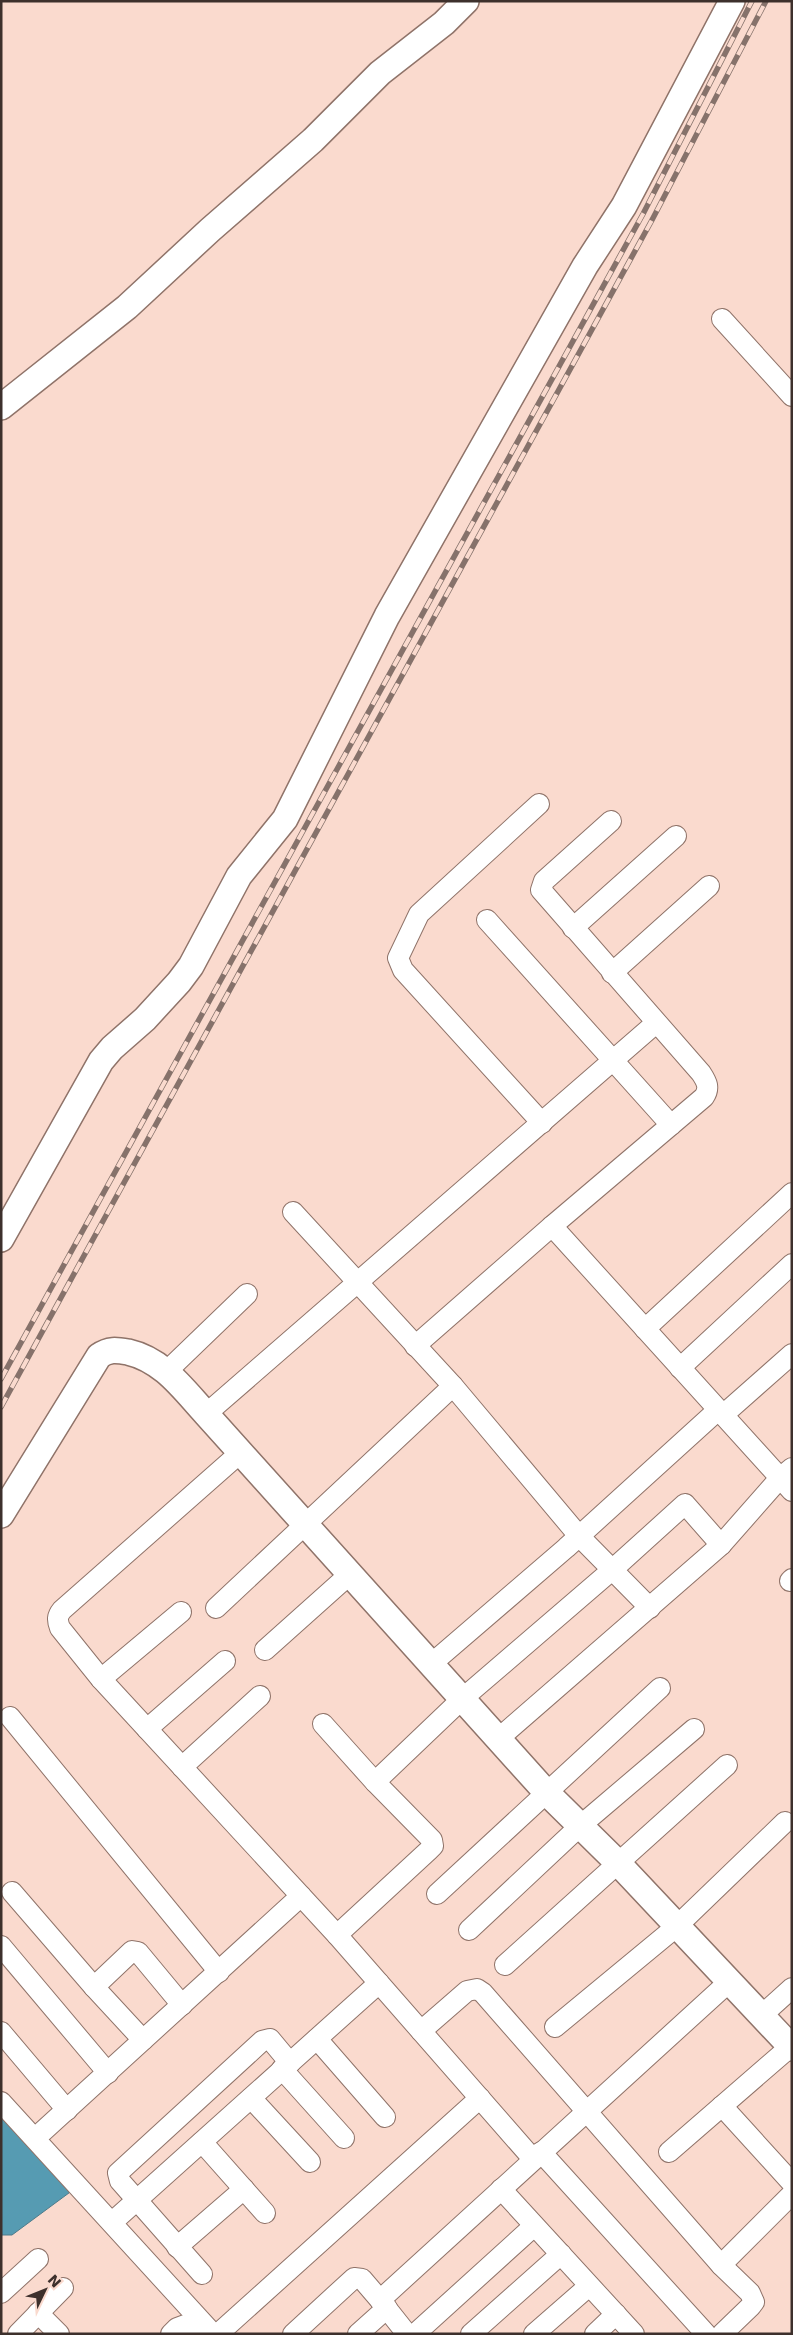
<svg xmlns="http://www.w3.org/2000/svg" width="793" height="2335" viewBox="0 0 793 2335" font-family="'DejaVu Sans',sans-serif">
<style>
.water{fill:#569bb2;stroke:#4e7b8a}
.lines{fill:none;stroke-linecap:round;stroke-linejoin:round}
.minor-casing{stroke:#8f7369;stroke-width:22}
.tertiary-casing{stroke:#8f7369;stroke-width:28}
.minor{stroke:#fff;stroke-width:20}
.tertiary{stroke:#fff;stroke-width:25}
.rail-casing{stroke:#86726b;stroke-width:5.5}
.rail{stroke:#fadace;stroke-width:4;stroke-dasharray:11;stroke-linecap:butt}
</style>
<rect width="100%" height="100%" fill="#fadace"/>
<polygon class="water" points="1,2102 77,2187 12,2235 1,2235"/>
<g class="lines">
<defs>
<g id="minor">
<polyline points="722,319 792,396"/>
<polyline points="539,804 419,914 398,958 403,970 542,1123"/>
<polyline points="487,920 671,1125"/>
<polyline points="573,928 676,836"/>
<polyline points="612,973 709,886"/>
<polyline points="293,1212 453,1386 579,1536 650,1608"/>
<path d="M552 1226 704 1097C710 1088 707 1082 701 1073L541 890 544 881 611 821"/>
<polyline points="645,1329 792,1193"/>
<polyline points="415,1346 552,1226 792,1491"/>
<polyline points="680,1368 792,1264"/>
<polyline points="166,1372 247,1294"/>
<polyline points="206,1414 656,1023"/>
<polyline points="723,1415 792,1354"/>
<path d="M240 1453 62 1610C57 1616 57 1620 60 1628L101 1679 337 1935 533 2159"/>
<polyline points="790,1581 792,1579"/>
<polyline points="216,1608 453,1386"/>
<polyline points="265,1650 350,1574"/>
<polyline points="430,1665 566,1548 718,1410"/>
<polyline points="101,1679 181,1612"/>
<polyline points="10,1717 219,1972"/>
<polyline points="323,1724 375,1782 432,1840 433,1846 428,1851 337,1935"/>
<polyline points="147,1729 225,1661"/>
<polyline points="498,1739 721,1545 780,1478 792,1468"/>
<polyline points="182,1767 260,1696"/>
<polyline points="375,1782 462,1699 612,1570 685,1504 721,1545"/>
<polyline points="12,1892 94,1987 143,2040"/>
<polyline points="437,1894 660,1688"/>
<polyline points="469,1930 580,1826 694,1729"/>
<polyline points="1,1946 108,2073"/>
<polyline points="505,1965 727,1765"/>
<polyline points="94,1987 132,1951 138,1952 182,2005"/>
<polyline points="762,2015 792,1988"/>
<polyline points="555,2027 676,1927 785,1822"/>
<polyline points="421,2031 467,1991 477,1989 483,1993 721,2265 750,2293 754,2302 751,2306 722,2334"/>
<polyline points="1,2032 67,2110"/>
<polyline points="317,2039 385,2117"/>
<polyline points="282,2069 344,2138"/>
<polyline points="251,2098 310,2162"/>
<polyline points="1,2102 213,2334"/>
<polyline points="722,2106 792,2183"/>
<polyline points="42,2132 301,1896"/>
<polyline points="202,2142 265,2213"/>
<polyline points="541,2152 706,2334"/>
<polyline points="669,2152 790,2047"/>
<polyline points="501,2189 634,2334"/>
<polyline points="118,2217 379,1983"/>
<polyline points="177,2247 244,2189"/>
<polyline points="721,2265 792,2194"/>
<polyline points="202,2274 120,2181 118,2173 262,2041 270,2039 290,2063"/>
<polyline points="1,2293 38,2259"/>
<polyline points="380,2300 407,2334"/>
<polyline points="38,2313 59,2334"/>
<polyline points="18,2334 63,2288"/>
<polyline points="171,2334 177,2328 185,2325 194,2334"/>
<polyline points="218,2334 480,2098"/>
<polyline points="293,2334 354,2278 362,2279 380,2300 730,1981"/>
<polyline points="358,2334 387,2308"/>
<polyline points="415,2334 534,2226"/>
<polyline points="471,2334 561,2254"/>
<polyline points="534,2334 589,2286"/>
<polyline points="595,2334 616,2314"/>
</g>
<g id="tertiary">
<polyline points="1,407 127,307 210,230 313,140 380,73 444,23 466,1"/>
<polyline points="1,1239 101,1061 112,1048 145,1019 179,982 191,966 239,876 285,819 387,616 585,266 624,206 732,1"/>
<path d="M1 1515 99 1356C109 1349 116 1350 128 1352 163 1360 183 1389 206 1414L546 1792 617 1862 792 2048"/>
</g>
</defs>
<use href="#minor" class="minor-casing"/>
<use href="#tertiary" class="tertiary-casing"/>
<use href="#minor" class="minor"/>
<use href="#tertiary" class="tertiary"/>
<defs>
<g id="rail">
<polyline points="1,1379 643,214 752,1"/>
<polyline points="1,1407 652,220 766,1"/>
</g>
</defs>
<use href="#rail" class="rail-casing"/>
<use href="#rail" class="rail"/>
</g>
<rect width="793" height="2335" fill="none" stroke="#3d302c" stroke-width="5"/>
<g transform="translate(45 2290) rotate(47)" stroke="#fadace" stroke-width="4" paint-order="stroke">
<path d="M0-4L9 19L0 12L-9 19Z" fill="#3d302c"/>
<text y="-8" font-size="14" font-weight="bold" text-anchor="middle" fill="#3d302c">N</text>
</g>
</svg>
